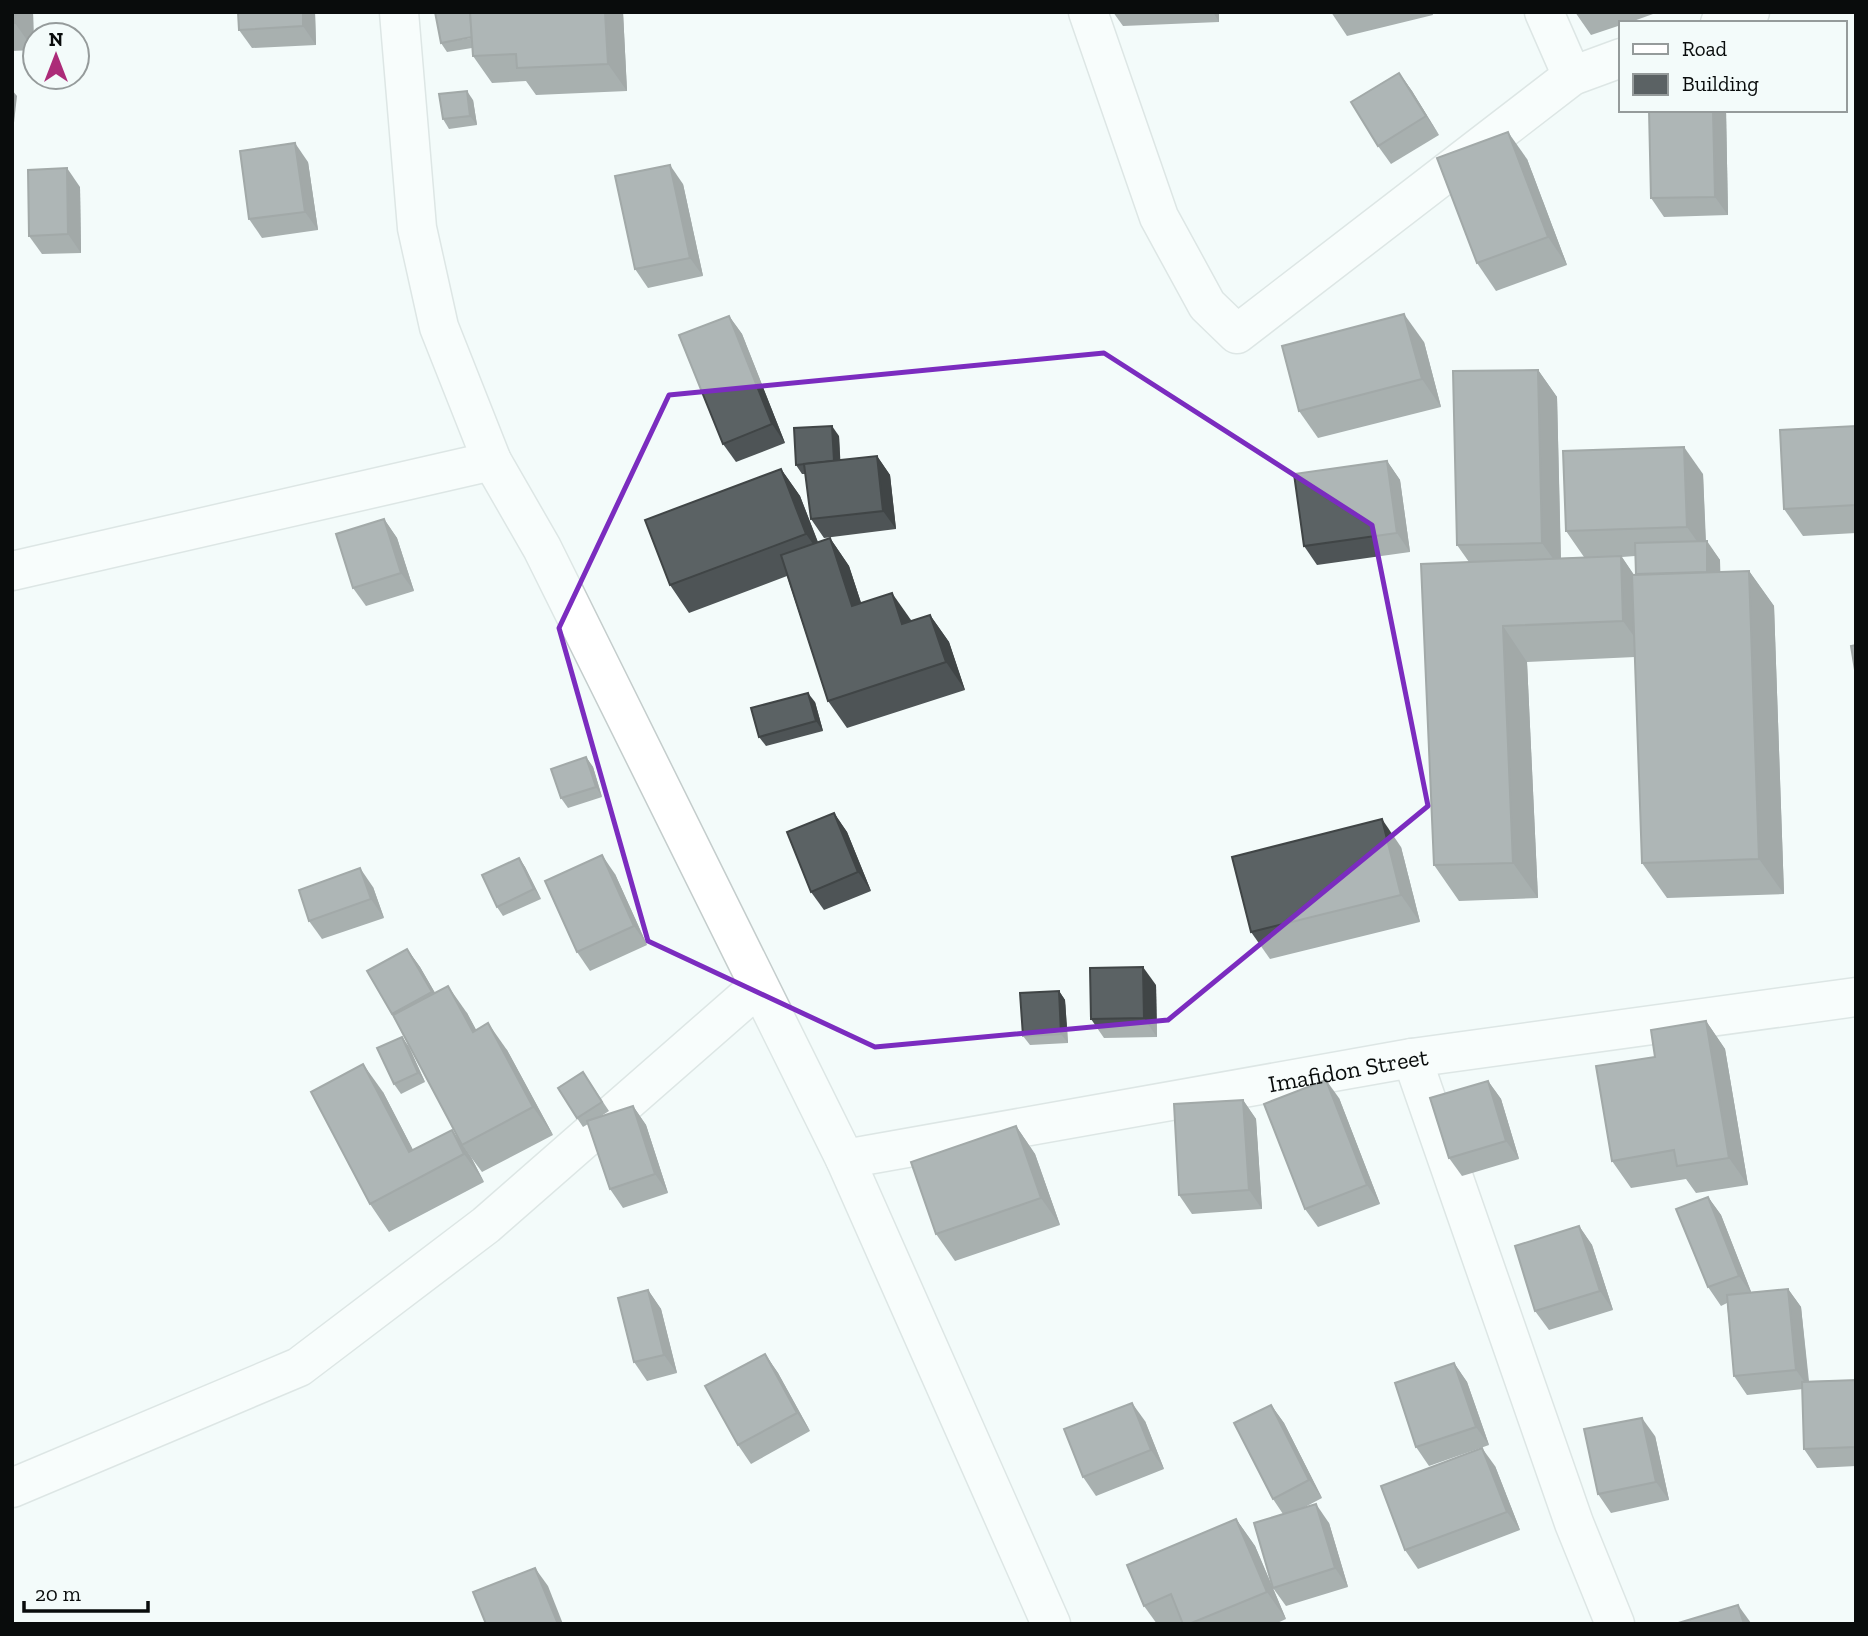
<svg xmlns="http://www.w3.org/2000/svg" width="1868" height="1636" viewBox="0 0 1868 1636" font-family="'Zilla Slab',serif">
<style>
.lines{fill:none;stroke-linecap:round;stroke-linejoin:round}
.minor-casing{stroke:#c4cdcc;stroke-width:41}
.minor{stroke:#fff;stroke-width:38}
.wall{fill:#4e5456;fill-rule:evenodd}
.shaded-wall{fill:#404546}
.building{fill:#5b6264;stroke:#404546;stroke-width:2}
.marked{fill:none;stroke:#7b2cbf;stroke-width:5;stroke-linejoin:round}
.labels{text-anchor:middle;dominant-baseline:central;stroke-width:5;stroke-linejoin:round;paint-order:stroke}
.street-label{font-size:24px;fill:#090c0c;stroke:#f3fbfa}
</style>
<rect width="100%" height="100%" fill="#f3fbfa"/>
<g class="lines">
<defs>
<g id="minor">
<polyline points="399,12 417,228 439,327 492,461 542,548 845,1159 1051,1624"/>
<polyline points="1088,12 1159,217 1207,305 1237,334 1572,76 1621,58"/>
<polyline points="1544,12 1572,76"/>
<polyline points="1720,23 1750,12"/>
<polyline points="12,571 492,461"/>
<polyline points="1412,1058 1574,1523 1615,1624"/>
<path id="s1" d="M845 1159 1412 1058 1856 997"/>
<polyline points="12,1488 299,1367 486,1225 758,987"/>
</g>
</defs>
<use href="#minor" class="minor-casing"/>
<use href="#minor" class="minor"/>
</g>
<g class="wall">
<polygon points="12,12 33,12 34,50 12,51"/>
<polygon points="238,12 315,12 316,45 252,48 239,30"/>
<polygon points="623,12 627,91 536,95 526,81 492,83 473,56 472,48 447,52 441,43"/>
<polygon points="1113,12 1219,12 1219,22 1123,26"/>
<polygon points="1331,12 1432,12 1433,15 1347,36"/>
<polygon points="1575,12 1652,12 1653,14 1628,23 1621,23 1621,25 1591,35"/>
<polygon points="1399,73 1412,91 1439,135 1391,164 1378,146"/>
<polygon points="473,100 477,125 449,129 443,119"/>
<polygon points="1649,110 1726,110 1728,215 1664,217 1651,198"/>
<polygon points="1527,159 1567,265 1496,291 1477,263"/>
<polygon points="308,162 318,230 262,238 249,219"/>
<polygon points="683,184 703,276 648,288 635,269"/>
<polygon points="80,187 81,253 42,254 29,236"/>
<polygon points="729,316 742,334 785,443 736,462 723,444"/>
<polygon points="1424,342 1441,407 1318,438 1299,411"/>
<path d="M1538 370 1557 397 1561 558 1584 557 1566 531 1703 474 1706 541 1720 560V572L1749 571 1774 606 1784 894 1667 898 1642 863 1635 657 1527 662 1538 898 1459 901 1434 865 1469 562 1457 545ZM1635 556 1636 575H1634L1622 557Z"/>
<polygon points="1856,426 1856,533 1803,536 1784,509"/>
<polygon points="839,436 840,460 877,456 890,475 896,529 824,538 811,519 805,474 802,474 796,465"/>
<polygon points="1387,461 1400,480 1410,552 1317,565 1304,546"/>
<polygon points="781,469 800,496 818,542 830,538 849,566 861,603 911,621 930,615 949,642 965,690 847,728 828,701 787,576 689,613 670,585"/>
<polygon points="384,519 397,538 414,591 366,606 353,588"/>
<polygon points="815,702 823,731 766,746 759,737"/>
<polygon points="586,757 593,767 602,797 568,808 561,798"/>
<polygon points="834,813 847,832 871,891 824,910 811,892"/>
<polygon points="1401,847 1420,922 1270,959 1251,932"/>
<polygon points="519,858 525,867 541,899 503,916 497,907"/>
<polygon points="615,874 647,945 590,971 577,952"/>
<polygon points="373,887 384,918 322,939 309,921"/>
<polygon points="407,949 420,967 435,993 467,1013 476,1030 507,1050 553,1135 482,1172 462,1145 393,1016 367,971"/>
<polygon points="1156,985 1157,1037 1104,1038 1091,1019"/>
<polygon points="1059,991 1065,1000 1068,1043 1030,1045 1023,1036"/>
<polygon points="1706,1021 1725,1049 1748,1185 1696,1193 1686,1179 1631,1188 1612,1161 1655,1057"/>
<polygon points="402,1037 409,1047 425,1082 401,1094 394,1084"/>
<polygon points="583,1072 609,1111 598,1118 633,1106 646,1125 668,1193 623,1208 610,1189 588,1124 583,1127 577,1118"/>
<polygon points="1488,1081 1501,1099 1519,1159 1462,1176 1449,1158"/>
<polygon points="383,1092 413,1150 452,1130 471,1157 484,1182 389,1232 370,1204"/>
<polygon points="1339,1098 1380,1204 1318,1227 1305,1209"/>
<polygon points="1243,1100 1256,1119 1262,1209 1192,1214 1179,1195"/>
<polygon points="1016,1126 1035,1154 1060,1225 955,1261 936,1234"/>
<polygon points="1708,1197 1721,1215 1751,1292 1788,1289 1801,1307 1809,1381 1856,1380 1856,1466 1817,1468 1804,1449 1803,1389 1747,1395 1734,1376 1727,1303 1721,1306 1708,1287"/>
<polygon points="1579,1226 1592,1245 1613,1310 1549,1330 1535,1311"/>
<polygon points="648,1290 661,1309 677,1373 647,1381 634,1362"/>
<polygon points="765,1354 778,1373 810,1431 751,1464 738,1445"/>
<polygon points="1454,1363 1467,1382 1489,1445 1429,1466 1416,1447"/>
<polygon points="1271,1405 1284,1423 1322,1498 1303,1508 1329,1523 1348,1587 1286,1606 1273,1588 1283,1514 1273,1499"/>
<polygon points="1145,1421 1164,1469 1096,1496 1083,1477"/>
<polygon points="1655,1436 1669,1500 1611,1513 1598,1494"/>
<polygon points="1495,1466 1520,1530 1418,1569 1405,1550"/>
<polygon points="1236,1519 1255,1546 1286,1619 1275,1624 1157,1624 1144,1606"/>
</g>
<g class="shaded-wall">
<polygon points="14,12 33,12 34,50 15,23"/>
<polygon points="303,12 315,12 316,45 303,26"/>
<polygon points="605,12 623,12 627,91 608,64"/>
<polygon points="1213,12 1219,12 1219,22"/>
<polygon points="1399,73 1412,91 1439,135 1426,116"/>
<polygon points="12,90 17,96 12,140"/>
<polygon points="467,91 473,100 477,125 470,116"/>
<polygon points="1713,110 1726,110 1728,215 1715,197"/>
<polygon points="1508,132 1527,159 1567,265 1548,237"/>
<polygon points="295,143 308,162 318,230 305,212"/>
<polygon points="670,165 683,184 703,276 690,258"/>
<polygon points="67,168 80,187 81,253 68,234"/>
<polygon points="1404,314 1424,342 1441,407 1422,379"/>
<polygon points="729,316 742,334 785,443 772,424"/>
<polygon points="1538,370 1557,397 1561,570 1542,543"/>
<polygon points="832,426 839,436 841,472 834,463"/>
<polygon points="1684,447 1703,474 1706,554 1687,527"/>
<polygon points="877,456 890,475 896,529 883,511"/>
<polygon points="1387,461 1400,480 1410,552 1397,533"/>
<polygon points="781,469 800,496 825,561 806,534"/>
<polygon points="384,519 397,538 414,591 401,573"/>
<polygon points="830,538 849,566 871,633 852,606"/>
<polygon points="1707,541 1720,560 1721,595 1708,576"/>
<polygon points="1621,556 1645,591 1648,656 1623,621"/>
<polygon points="1749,571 1774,606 1784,894 1759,859"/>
<polygon points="892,593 911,620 921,651 902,624"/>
<polygon points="930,615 949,642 965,690 946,662"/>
<polygon points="1503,626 1527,662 1538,898 1513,863"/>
<polygon points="808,693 815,702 823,731 816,721"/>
<polygon points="586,757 593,767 602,797 596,787"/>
<polygon points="834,813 847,832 871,891 858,872"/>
<polygon points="1382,819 1401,847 1420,922 1401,895"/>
<polygon points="602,855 615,874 647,945 634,926"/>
<polygon points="519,858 525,867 541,899 534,889"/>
<polygon points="360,868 373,887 384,918 371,899"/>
<polygon points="407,949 420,967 445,1010 432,992"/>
<polygon points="1143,967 1156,985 1157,1037 1144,1018"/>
<polygon points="448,986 467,1013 492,1059 473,1032"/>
<polygon points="1059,991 1065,1000 1068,1043 1061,1034"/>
<polygon points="1706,1021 1725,1049 1748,1185 1729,1158"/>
<polygon points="488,1023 507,1050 553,1135 533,1107"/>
<polygon points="402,1037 409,1047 425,1082 418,1073"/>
<polygon points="363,1064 383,1092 426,1175 409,1152"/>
<polygon points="1326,1080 1339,1098 1380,1204 1367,1185"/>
<polygon points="1488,1081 1501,1099 1519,1159 1506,1141"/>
<polygon points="1243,1100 1256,1119 1262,1209 1249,1190"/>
<polygon points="633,1106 646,1125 668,1193 655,1174"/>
<polygon points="1016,1126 1035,1154 1060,1225 1041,1198"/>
<polygon points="452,1130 471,1157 484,1182 464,1154"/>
<polygon points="1708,1197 1721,1215 1752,1294 1739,1276"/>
<polygon points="1579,1226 1592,1245 1613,1310 1600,1291"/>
<polygon points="1788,1289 1801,1307 1809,1388 1796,1370"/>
<polygon points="648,1290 661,1309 677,1373 664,1355"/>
<polygon points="765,1354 778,1373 810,1431 797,1413"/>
<polygon points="1454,1363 1467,1382 1489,1445 1476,1427"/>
<polygon points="1132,1403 1145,1421 1164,1469 1151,1450"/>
<polygon points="1271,1405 1284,1423 1322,1498 1309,1480"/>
<polygon points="1642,1418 1655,1436 1669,1500 1656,1482"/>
<polygon points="1482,1448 1495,1466 1520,1530 1507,1512"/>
<polygon points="1316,1504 1329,1523 1348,1587 1335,1568"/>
<polygon points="1236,1519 1255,1546 1286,1619 1267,1592"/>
<polygon points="535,1568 548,1586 563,1624 558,1624"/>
<polygon points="1738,1605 1751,1623 1751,1624 1744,1624"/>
</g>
<g class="building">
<polygon points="12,12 14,12 15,23 12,23"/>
<polygon points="238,12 303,12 303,26 239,30"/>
<polygon points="435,12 470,12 472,37 441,43"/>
<polygon points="470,12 605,12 608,64 517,68 516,54 473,56"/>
<polygon points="1399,73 1426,116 1378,146 1351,102"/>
<polygon points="467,91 470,116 443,119 439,94"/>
<polygon points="1649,110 1713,110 1715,197 1651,198"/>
<polygon points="1508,132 1548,237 1477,263 1437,158"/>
<polygon points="295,143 305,212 249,219 240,151"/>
<polygon points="670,165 690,258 635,269 615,176"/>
<polygon points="67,168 68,234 29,236 28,170"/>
<polygon points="1404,314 1422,379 1299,411 1282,346"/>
<polygon points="729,316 772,424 723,444 679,335"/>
<polygon points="1538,370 1542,543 1457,545 1453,371"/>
<polygon points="832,426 834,461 796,465 794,428"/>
<polygon points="1856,426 1856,505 1784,509 1780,430"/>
<polygon points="1684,447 1687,527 1566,531 1563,451"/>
<polygon points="877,456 883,511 811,519 804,464"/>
<polygon points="1387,461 1397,533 1304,546 1294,474"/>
<polygon points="781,469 806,534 670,585 645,520"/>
<polygon points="384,519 401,573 353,588 336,534"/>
<polygon points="830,538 852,606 892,593 902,624 930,615 946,662 828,701 781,555"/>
<polygon points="1707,541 1707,572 1636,574 1635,543"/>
<polygon points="1621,556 1623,621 1503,626 1513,863 1434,865 1421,564"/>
<polygon points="1749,571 1759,859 1642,863 1632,575"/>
<polygon points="1856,645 1856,676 1851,646"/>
<polygon points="808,693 816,721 759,737 751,708"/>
<polygon points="586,757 596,787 561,798 551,769"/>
<polygon points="834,813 858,872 811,892 787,832"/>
<polygon points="1382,819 1401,895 1251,932 1232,857"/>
<polygon points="602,855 634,926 577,952 545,881"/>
<polygon points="519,858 534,889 497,907 482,875"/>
<polygon points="360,868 371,899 309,921 299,890"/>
<polygon points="407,949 432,992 392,1014 367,971"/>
<polygon points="1143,967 1144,1018 1091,1019 1090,968"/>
<polygon points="448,986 473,1032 488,1023 533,1107 462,1145 393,1015"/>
<polygon points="1059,991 1061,1034 1023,1036 1020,993"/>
<polygon points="1706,1021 1729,1158 1677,1166 1674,1150 1612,1161 1596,1066 1655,1057 1651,1030"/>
<polygon points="402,1037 418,1073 394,1084 377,1048"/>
<polygon points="363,1064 409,1152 452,1130 464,1154 370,1204 311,1092"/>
<polygon points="583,1072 602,1102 577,1118 558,1088"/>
<polygon points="1326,1080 1367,1185 1305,1209 1264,1104"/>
<polygon points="1488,1081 1506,1141 1449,1158 1430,1098"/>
<polygon points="1243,1100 1249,1190 1179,1195 1174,1104"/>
<polygon points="633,1106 655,1174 610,1189 587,1121"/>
<polygon points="1016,1126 1041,1198 936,1234 911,1162"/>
<polygon points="1708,1197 1739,1276 1708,1287 1676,1209"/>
<polygon points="1579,1226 1600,1291 1535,1311 1515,1246"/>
<polygon points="1788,1289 1796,1370 1734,1376 1727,1295"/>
<polygon points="648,1290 664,1355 634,1362 618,1298"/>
<polygon points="765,1354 797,1413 738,1445 705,1386"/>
<polygon points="1454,1363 1476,1427 1416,1447 1395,1383"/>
<polygon points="1856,1380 1856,1447 1804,1449 1802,1382"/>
<polygon points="1132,1403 1151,1450 1083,1477 1064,1429"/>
<polygon points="1271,1405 1309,1480 1273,1499 1234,1423"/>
<polygon points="1642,1418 1656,1482 1598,1494 1584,1429"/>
<polygon points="1482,1448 1507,1512 1405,1550 1381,1486"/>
<polygon points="1316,1504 1335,1568 1273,1588 1254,1523"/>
<polygon points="1236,1519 1267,1592 1189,1624 1183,1624 1171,1594 1144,1606 1127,1565"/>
<polygon points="535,1568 558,1624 486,1624 473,1592"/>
<polygon points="1738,1605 1744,1624 1675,1624"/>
</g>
<path d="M0 0H1868V1636H0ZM1104 353 1372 525 1428 806 1168 1020 875 1047 648 941 559 628 669 395Z" fill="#f3fbfa" fill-opacity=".55" fill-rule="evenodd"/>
<path class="marked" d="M1104 353 1372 525 1428 806 1168 1020 875 1047 648 941 559 628 669 395Z"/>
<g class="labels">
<g class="street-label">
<text stroke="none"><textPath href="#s1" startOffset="511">Imafidon Street</textPath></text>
</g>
</g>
<rect width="1868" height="1636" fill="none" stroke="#090c0c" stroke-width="28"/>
<rect x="1619" y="21" width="228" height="91" fill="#f3fbfa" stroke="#959b9b" stroke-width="2"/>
<rect x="1633" y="44" width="35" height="10" fill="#ffffff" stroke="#959b9b" stroke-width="2"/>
<text x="1682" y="56" font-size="21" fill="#090c0c">Road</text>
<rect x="1633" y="74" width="35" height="21" fill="#5b6264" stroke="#959b9b" stroke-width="2"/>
<text x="1682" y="91" font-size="21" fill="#090c0c">Building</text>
<g transform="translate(56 56)"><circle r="33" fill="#f3fbfa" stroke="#959b9b" stroke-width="2"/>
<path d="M0-5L12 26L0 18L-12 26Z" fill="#ac2b78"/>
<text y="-10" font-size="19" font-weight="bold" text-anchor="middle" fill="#090c0c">N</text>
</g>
<path d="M24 1601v10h124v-10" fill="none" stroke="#090c0c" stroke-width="3.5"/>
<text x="35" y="1601" font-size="21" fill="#090c0c" stroke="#f3fbfa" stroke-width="5" paint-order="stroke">20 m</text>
</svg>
